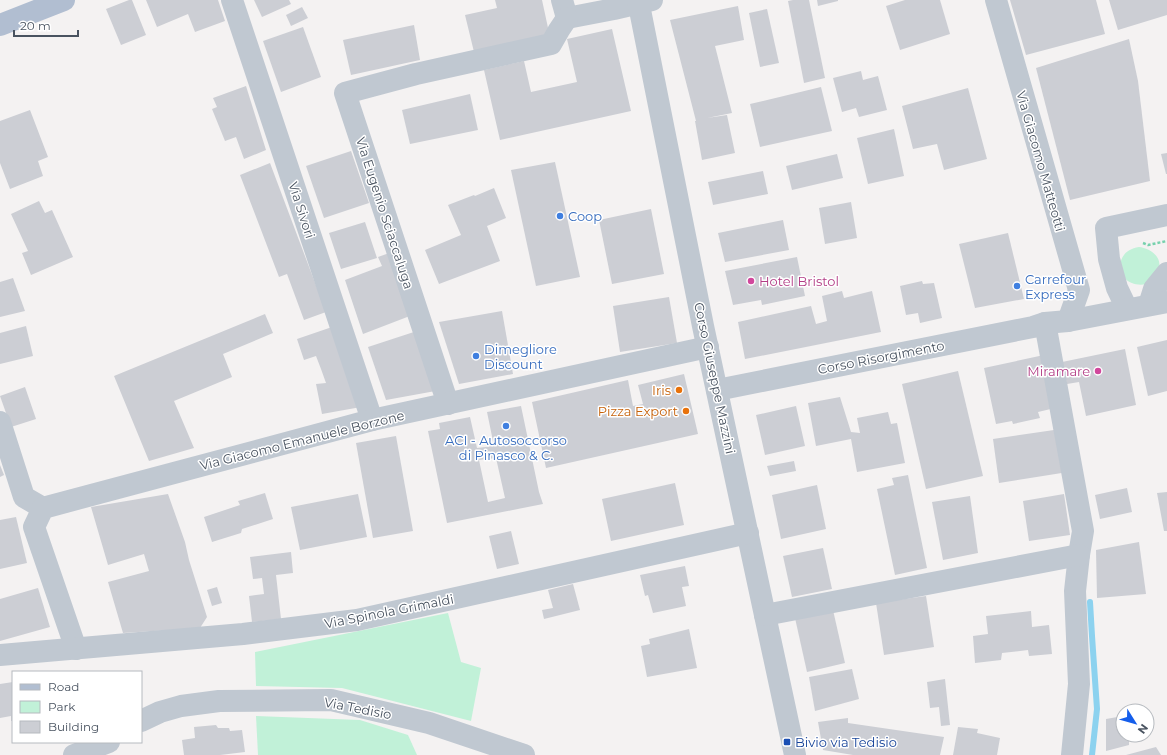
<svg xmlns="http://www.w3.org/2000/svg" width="1167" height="755" viewBox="0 0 1167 755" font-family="Montserrat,sans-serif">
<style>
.green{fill:#c1f1d8}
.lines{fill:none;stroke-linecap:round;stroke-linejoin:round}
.stream{stroke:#8dd2ef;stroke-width:6}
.building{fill:#ccced4;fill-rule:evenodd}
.path{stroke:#77d1ad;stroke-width:2.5;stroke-dasharray:3 2;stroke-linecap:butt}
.minor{stroke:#c0c8d1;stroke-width:22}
.major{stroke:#b1bed1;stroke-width:22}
.shop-dot{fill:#3f7fe0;stroke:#fff;stroke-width:1.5}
.hotel-dot{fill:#d1479c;stroke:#fff;stroke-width:1.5}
.food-dot{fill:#e8710a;stroke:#fff;stroke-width:1.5}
.transit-dot{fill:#1a4fb4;stroke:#fff;stroke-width:1.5}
.labels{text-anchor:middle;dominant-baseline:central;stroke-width:3;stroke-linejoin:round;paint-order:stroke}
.street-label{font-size:13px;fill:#495360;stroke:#fff}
.shop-label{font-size:13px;fill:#366cbe;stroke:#fff;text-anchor:start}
.hotel-label{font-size:13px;fill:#b23c85;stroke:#fff;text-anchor:start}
.food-label{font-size:13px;fill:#c56008;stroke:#fff;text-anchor:end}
.transit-label{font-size:13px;fill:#164399;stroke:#fff;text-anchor:start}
</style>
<rect width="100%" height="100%" fill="#f4f2f2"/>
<g class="green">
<path d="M1139 247C1149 248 1162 256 1159 268 1157 273 1150 280 1147 284 1116 290 1110 251 1139 247Z"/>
<polygon points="448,613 461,662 481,668 471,721 342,688 256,686 255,652"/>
<polygon points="256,716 360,720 408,735 417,755 258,755"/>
</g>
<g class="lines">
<polyline class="stream" points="1090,602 1092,636 1097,709 1092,755"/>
</g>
<g class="building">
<polygon points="129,0 132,0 146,35 121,45 106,9"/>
<polygon points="146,0 218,0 225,21 195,32 188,14 157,27"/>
<polygon points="254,0 289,0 291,4 262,17"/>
<polygon points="495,0 542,0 550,37 474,52 465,15 497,8"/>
<polygon points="793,0 809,0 825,78 804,83 788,1"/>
<polygon points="817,0 838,0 838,1 818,6"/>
<polygon points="905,0 940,0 950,34 900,50 886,6"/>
<polygon points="1010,0 1096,0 1105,34 1026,55"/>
<polygon points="1109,0 1167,0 1167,15 1118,30"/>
<polygon points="738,6 744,40 715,46 732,113 707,118 727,115 735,153 702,160 695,121 696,121 670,20"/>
<polygon points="302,7 308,18 291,26 286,15"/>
<polygon points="767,9 779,63 760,67 749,13"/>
<polygon points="414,25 420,60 351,75 343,40"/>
<polygon points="303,27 321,77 281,92 263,41"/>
<polygon points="612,29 631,111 500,140 484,70 524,61 531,92 577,82 567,39"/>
<polygon points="1129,39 1138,81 1150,181 1070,200 1036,68"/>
<polygon points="861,71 863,80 878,76 887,110 859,117 856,108 842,112 833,78"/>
<polygon points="246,86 266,150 244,159 236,137 225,141 212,109 217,107 213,98"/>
<polygon points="821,87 832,131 760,147 750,104"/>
<polygon points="968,88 987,159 944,170 937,144 913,149 902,106"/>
<polygon points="470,94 478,130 410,144 402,110"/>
<polygon points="30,110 48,157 38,161 43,176 10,189 0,163 0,121"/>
<polygon points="894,129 904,176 868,184 857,138"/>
<polygon points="351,151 369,203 324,218 306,166"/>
<polygon points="1167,153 1167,174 1166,174 1161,154"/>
<polygon points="837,154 843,178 792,190 786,166"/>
<polygon points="555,162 580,277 536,286 511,170"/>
<polygon points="270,163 326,312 304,320 287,274 279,277 240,175"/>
<polygon points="763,171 768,194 713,205 708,182"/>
<polygon points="494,188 506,218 487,226 500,261 439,284 425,250 461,235 448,205 474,195 475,196"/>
<polygon points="39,201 45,213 52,210 73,257 31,275 22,253 28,251 11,214"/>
<polygon points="851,202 857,238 825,244 819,208"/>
<polygon points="651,209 664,274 612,284 599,220"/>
<polygon points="783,220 789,250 725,262 718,233"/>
<polygon points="365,222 377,258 341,269 329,233"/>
<polygon points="1008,233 1024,299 975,308 959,244"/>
<polygon points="392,252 415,314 363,334 345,280 382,266 378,257"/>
<polygon points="797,257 805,296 762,305 761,300 733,305 725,271"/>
<polygon points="13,278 25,311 0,317 0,282"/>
<polygon points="922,281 923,284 934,283 942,318 920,323 918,313 906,315 900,286"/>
<polygon points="842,291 844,298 872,291 881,332 745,359 738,322 811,306 816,324 827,321 822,296"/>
<polygon points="669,297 677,343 620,352 613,306"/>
<polygon points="502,311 513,374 459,384 439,322"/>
<polygon points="265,314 273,333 223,354 232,377 174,401 194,448 149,461 114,376"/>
<polygon points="26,326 33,356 0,364 0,333"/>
<polygon points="332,327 361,407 322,414 316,384 326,383 321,369 316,356 304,360 297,339"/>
<polygon points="420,330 441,390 386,400 368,347"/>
<polygon points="1167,340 1167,391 1148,396 1137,347"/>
<polygon points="1125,349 1136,405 1086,416 1079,382 1067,384 1062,362"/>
<polygon points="1044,355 1055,408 1038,412 1040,418 1013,424 1012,421 996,424 984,368"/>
<polygon points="958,371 983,476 926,489 902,384"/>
<polygon points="684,374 698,434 546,468 532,402 628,380 633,406 643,404 638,385"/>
<polygon points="25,387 36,419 11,427 0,396"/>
<polygon points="840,397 851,432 860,433 857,418 888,412 891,424 897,423 905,463 857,472 851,439 816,446 808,403"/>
<path d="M521 406 539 492 543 504 447 523 428 431 440 429 439 423 470 417 477 448 494 446 487 412ZM496 458 505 498 488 502 479 460Z"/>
<polygon points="796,406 805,446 765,455 756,415"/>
<polygon points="1061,429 1068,472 999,483 993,439"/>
<polygon points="396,436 413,531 373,538 356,443"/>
<polygon points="794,461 796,471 770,476 767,466"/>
<polygon points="0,465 4,475 0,477"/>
<polygon points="908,475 927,568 895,575 877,489 894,485 892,478"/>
<polygon points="675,483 684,525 611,541 602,499"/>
<polygon points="817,485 826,529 781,539 772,495"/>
<polygon points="1127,488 1132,512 1100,519 1095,495"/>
<polygon points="1167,492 1167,531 1164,531 1157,493"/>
<polygon points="265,493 273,519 242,529 241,533 212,542 204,517 240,505 238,501"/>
<polygon points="168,494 185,542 189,560 207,617 200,628 123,633 108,582 149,571 144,554 108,565 91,507"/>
<polygon points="358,494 367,537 300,550 291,507"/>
<polygon points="1064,494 1070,535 1029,541 1023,501"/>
<polygon points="970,496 978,553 943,560 932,502"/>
<polygon points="16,517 27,563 0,569 0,520"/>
<polygon points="511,531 519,564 497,569 489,536"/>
<polygon points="1139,542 1146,594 1097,598 1096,550"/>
<polygon points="823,548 832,589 792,597 783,556"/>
<polygon points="291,552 293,573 276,575 281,619 252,622 249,596 264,594 262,578 253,579 250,557"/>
<polygon points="685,566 689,586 682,587 686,606 653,613 648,595 645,596 640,575"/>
<polygon points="573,584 580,610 544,619 542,610 553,608 548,590"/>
<polygon points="217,587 222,603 212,606 207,590"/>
<polygon points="38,588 50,627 0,641 0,599"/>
<polygon points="926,596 934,647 884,655 876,603"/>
<polygon points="833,610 845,663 807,672 795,618"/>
<polygon points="1031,611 1032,627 1049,625 1052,654 1029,656 1028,650 1002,653 1001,660 975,663 973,636 988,634 986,616"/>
<polygon points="689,629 697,668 647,677 641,646 650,644 649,639"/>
<polygon points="852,669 859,699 815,711 809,677"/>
<polygon points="945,679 950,725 941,726 939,707 930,708 927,682"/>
<polygon points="13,682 13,721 11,721 11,716 0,718 0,684"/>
<polygon points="1123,716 1123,735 1140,735 1140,738 1129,741 1129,745 1106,751 1106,719"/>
<polygon points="848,718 848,723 944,737 940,755 853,755 823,750 818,722"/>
<polygon points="216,725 218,728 229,728 230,731 242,730 245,752 220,755 184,755 182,740 195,738 194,727"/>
<polygon points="958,727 978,729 977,733 1000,738 997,755 953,755"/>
<polygon points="1156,747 1161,755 1126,755"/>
</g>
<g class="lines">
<polyline class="path" points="1143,243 1148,245 1167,241"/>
<g class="minor">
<polyline points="232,0 372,420"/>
<polyline points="562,0 567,18 614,9 652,0"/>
<polyline points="638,0 703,326 795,755"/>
<polyline points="996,0 1079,290 1068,321"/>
<polyline points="1149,305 1154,289 1167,273"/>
<polyline points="1127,309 1117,288 1109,259 1106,228 1167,215"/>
<polyline points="1045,323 1083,531 1079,555 1075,591 1079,684 1072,755"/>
<polyline points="717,390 1033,327 1045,323 1068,321 1167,302"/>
<polyline points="448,404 345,93 416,74 551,44 559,30 567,18"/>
<polyline points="0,422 24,497 43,508"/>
<polyline points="765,615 1079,555"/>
<polyline points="76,649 34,527 43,508 372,420 708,347"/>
<polyline points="0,655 243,634 357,620 748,533"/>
<polyline points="141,721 160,712 181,706 219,701 331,700 429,723 524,755"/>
<polyline points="74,755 109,742"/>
</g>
<polyline class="major" points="0,25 64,0"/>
</g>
<g class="shop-dot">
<circle cx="560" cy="216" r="4"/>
<circle cx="1017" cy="286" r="4"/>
<circle cx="476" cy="356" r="4"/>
<circle cx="506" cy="426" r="4"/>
</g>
<g class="hotel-dot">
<circle cx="751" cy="281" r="4"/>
<circle cx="1098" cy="371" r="4"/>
</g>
<g class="food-dot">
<circle cx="679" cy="390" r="4"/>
<circle cx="686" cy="411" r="4"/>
</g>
<rect class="transit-dot" x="783" y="738" width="8" height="8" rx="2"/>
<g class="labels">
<g class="street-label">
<text transform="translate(1041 161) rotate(74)">Via Giacomo Matteotti</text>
<text transform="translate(302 210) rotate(72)">Via Sivori</text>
<text transform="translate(385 213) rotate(72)">Via Eugenio Sciaccaluga</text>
<text transform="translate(881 357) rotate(-11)">Corso Risorgimento</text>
<text transform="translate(715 378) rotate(78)">Corso Giuseppe Mazzini</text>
<text transform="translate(302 440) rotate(-14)">Via Giacomo Emanuele Borzone</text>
<text transform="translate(389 611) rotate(-11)">Via Spinola Grimaldi</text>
<text transform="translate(358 708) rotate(11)">Via Tedisio</text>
</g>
<g class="shop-label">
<text x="568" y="216">Coop</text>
<text x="1025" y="279">Carrefour<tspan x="1025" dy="15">Express</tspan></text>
<text x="484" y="349">Dimegliore<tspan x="484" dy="15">Discount</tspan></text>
<text x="506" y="440" text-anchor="middle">ACI - Autosoccorso<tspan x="506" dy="15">di Pinasco &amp; C.</tspan></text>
</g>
<g class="hotel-label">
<text x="759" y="281">Hotel Bristol</text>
<text x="1090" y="371" text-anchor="end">Miramare</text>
</g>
<g class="food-label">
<text x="671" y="390">Iris</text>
<text x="678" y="411">Pizza Export</text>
</g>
<g class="transit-label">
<text x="795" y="742">Bivio via Tedisio</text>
</g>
</g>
<rect x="12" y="671" width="130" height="72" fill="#ffffff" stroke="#b6babf"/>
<rect x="20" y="684" width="20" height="6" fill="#b1bed1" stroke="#b6babf"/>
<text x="48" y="691" font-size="12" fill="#495360">Road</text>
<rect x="20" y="701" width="20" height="12" fill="#c1f1d8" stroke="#b6babf"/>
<text x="48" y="711" font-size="12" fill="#495360">Park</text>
<rect x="20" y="721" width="20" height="12" fill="#ccced4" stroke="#b6babf"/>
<text x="48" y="731" font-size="12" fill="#495360">Building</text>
<g transform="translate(1135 723) rotate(127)"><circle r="19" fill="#ffffff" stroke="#b6babf"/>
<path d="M0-3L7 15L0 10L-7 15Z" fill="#155eeb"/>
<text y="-6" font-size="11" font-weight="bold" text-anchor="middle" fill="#495360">N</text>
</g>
<path d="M14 30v6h64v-6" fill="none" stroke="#495360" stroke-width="2"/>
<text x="20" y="30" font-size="12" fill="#495360" stroke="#ffffff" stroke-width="3" paint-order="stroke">20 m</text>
</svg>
